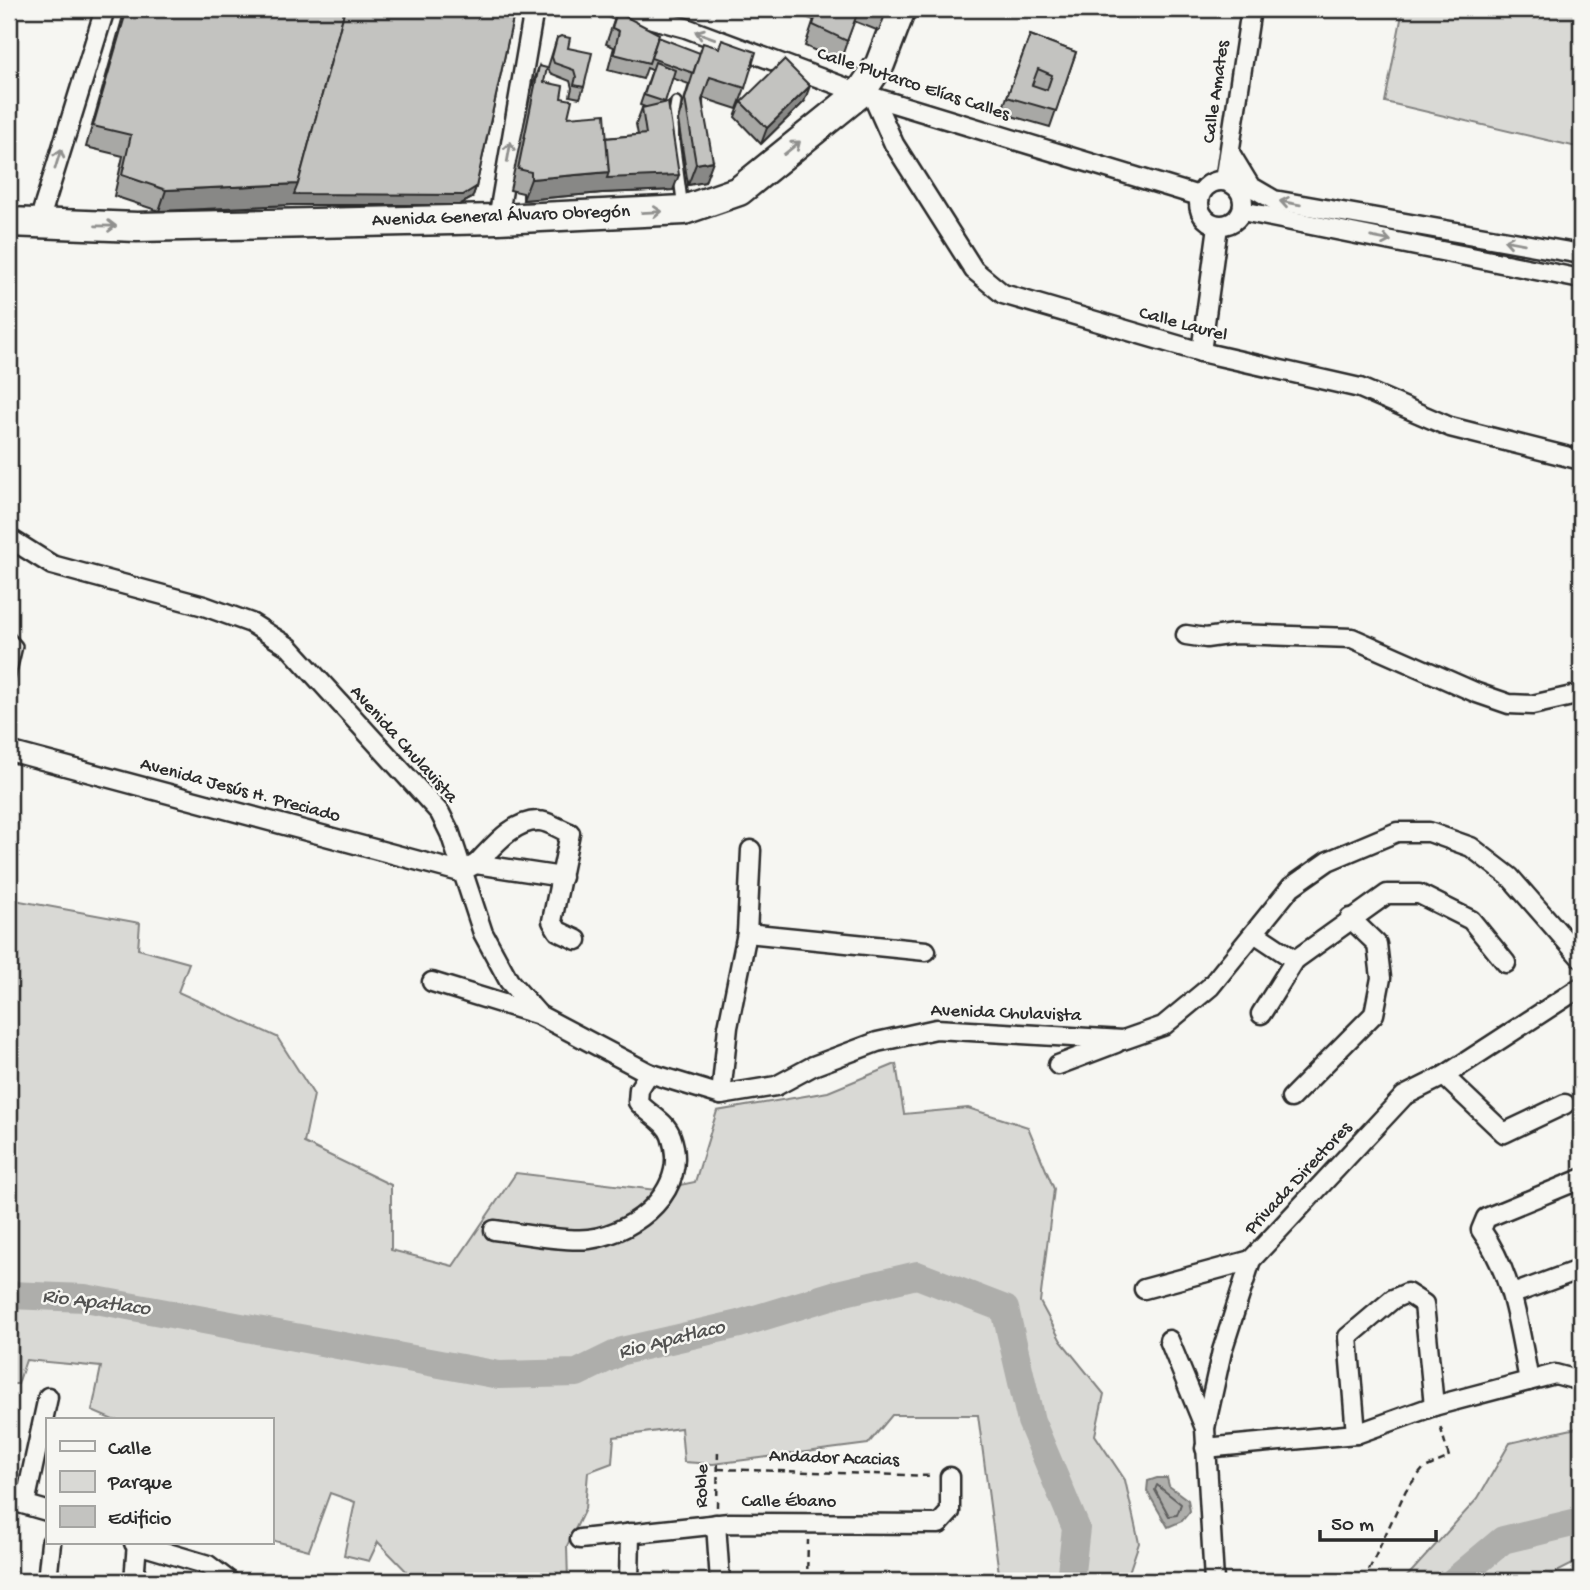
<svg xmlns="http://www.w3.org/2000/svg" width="1590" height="1590" viewBox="0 0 1590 1590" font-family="'Gochi Hand',sans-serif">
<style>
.green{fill:#d9d9d5;stroke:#828280;stroke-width:2}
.water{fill:#aeaeab;stroke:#7a7a78;stroke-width:2}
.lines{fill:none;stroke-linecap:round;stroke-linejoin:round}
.shore{stroke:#5f5f5e;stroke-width:2}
.river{stroke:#aeaeab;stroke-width:28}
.lane-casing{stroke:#2b2b2b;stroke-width:14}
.street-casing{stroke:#2b2b2b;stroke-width:23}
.primary-casing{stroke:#2b2b2b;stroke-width:33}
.path{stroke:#2b2b2b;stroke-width:2.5;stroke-dasharray:7 5;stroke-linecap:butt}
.lane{stroke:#f6f6f2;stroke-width:9}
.street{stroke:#f6f6f2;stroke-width:18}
.primary{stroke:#f6f6f2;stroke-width:28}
.wall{fill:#a8a8a5;stroke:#2b2b2b;stroke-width:2}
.shaded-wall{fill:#888886;stroke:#2b2b2b;stroke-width:2}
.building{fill:#c3c3c0;stroke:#2b2b2b;stroke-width:2;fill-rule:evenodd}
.oneway{stroke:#90908e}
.labels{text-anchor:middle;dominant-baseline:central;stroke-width:5;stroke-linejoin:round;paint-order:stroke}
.street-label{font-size:19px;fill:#2b2b2b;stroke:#f6f6f2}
.water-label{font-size:21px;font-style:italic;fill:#525251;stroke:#f6f6f2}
</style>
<rect width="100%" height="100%" fill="#f6f6f2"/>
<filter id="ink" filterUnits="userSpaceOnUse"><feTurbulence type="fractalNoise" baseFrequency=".0143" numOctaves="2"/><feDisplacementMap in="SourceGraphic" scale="14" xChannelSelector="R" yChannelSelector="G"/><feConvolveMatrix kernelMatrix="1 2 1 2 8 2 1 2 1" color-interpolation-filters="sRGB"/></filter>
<g filter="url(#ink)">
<g class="green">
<polygon points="1403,9 1581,9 1581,148 1385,102"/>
<polygon points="9,899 140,923 138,949 189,963 178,992 277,1037 314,1095 304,1143 391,1185 391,1250 453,1266 516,1173 656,1190 695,1182 717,1111 828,1092 896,1064 904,1114 968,1108 1028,1127 1054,1189 1040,1302 1061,1341 1104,1394 1095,1435 1125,1480 1139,1543 1126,1581 1000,1581 978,1415 892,1415 868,1444 713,1464 684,1462 681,1428 614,1437 612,1463 588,1472 585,1509 567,1546 568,1581 416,1581 378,1542 369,1561 344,1555 355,1502 330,1493 309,1550 271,1540 271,1420 113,1420 92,1411 101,1367 26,1360 18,1384 9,1384"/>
<polygon points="1581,1427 1581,1560 1539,1581 1403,1581 1478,1498 1510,1443"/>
</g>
<polygon class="water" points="1157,1478 1167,1478 1169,1486 1188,1500 1190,1511 1182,1521 1168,1527 1147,1491 1148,1481"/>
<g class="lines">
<polygon class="shore" points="1157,1485 1181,1504 1177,1515 1169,1516 1155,1490"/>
<g class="river">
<polyline points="9,1295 85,1298 499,1375 577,1373 622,1351 739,1324 837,1294 917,1275 1005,1309 1031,1421 1076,1528 1070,1581"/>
<polyline points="1454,1581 1503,1540 1581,1521"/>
</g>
<defs>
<g id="lane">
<polyline points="676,102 672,126 683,208"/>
<polyline points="9,637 17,646 9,680"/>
</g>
<g id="street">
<polyline points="615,9 686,28 860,93 1199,196"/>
<polyline points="873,97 894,144 974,270 1003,294 1201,352 1360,388 1450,427 1581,460"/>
<polyline points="1230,153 1250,186 1274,200 1581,254"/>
<circle cx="1221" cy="203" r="22"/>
<polyline points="1225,181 1251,9"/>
<polyline points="1242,211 1581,279"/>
<polyline points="498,219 534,9"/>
<polyline points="38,225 105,9"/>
<polyline points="1201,352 1218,226"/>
<polyline points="9,538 52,565 204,606 251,623 289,647 440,813 450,833 483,933 509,981 539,1015 649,1073 721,1095 776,1086 813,1066 877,1042 936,1029 1123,1040 1163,1026 1210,987 1291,887 1328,861 1397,832 1429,832 1471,847 1510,877 1581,958"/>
<polyline points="1186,635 1206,638 1234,634 1352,638 1477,693 1509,704 1532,705 1581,694"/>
<polyline points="9,751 460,872 476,864 562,877"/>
<path d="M476 864C492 848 513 820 539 821 548 821 561 830 570 833L552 921 558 931 577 940"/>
<polyline points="747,933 926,951"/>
<polyline points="1256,934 1295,960"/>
<polyline points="432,982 539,1015"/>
<polyline points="1261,1014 1295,960 1387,894 1419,894 1471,920 1506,963"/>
<polyline points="1058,1065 1116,1043"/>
<polyline points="1444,1076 1504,1133 1565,1104"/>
<polyline points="721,1095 728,1027 747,933 751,850"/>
<polyline points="1291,1098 1374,1014 1381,978 1377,944 1350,918"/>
<path d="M494 1230C520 1233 565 1242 589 1239 637 1232 690 1189 671 1136 666 1121 648 1114 638 1102L639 1089 649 1073"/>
<polyline points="1144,1289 1251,1260"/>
<polyline points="1513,1294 1581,1269"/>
<polyline points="1169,1340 1205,1428"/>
<path d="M1529 1381C1519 1327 1513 1275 1481 1230L1486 1218 1581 1179"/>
<polyline points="1356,1434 1348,1337 1393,1299 1407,1293 1424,1304 1434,1406"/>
<polyline points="1205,1448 1356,1434 1434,1406 1555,1374 1581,1381"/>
<polyline points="9,1500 47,1511"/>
<polyline points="25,1504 48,1397"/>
<polyline points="716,1524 720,1581"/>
<polyline points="580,1539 729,1523 939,1524 950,1512 950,1477"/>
<polyline points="134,1543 208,1565 229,1581"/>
<polyline points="47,1581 51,1543"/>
<polyline points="134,1581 137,1543"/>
<polyline points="629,1581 630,1533"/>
<polyline points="1214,1581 1205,1428 1222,1351 1251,1260 1404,1096 1444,1076 1581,987"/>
</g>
<polyline id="primary" points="9,222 137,227 498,219 684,210 739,191 860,93 880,64 901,9"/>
</defs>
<use href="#lane" class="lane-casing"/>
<use href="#street" class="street-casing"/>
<use href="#primary" class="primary-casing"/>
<g class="path">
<polyline points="718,1469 933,1476"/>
<polyline points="717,1507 718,1449"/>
<polyline points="807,1581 808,1540"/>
<polyline points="1364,1581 1406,1490 1423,1469 1449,1457 1439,1422"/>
</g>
<use href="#lane" class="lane"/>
<use href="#street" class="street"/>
<use href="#primary" class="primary"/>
</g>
<g class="wall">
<polygon points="125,9 515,9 476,187 472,198 459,205 290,205 159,211 114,196 123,156 86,147"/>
<polygon points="754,9 766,9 765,12"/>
<polygon points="780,9 887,9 879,31 854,21 840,62 805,46 814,19 814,20"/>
<polygon points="617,12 658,39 745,88 737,109 703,98 705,182 688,185 678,120 689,84 672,78 664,103 673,190 602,193 523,200 523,193 510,190 532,87 539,66 544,82 561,98 568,117 606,138 638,135 636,124 642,108 645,107 640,105 652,70 647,68 643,79 608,70 614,47 606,44"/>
<polygon points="1030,35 1076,52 1050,127 1001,113"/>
<polygon points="557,38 568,48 584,87 580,98 570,96 572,88 570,81 550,73 548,67"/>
<polygon points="741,102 804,102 761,144 735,117"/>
</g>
<g class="shaded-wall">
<polygon points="810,86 804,102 761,144 767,128"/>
<polygon points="713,161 705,182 688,185 696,164"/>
<polygon points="609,172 679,175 673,190 602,193 523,200 531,179"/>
<polygon points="298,184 476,187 472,198 459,205 290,205 159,211 166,190"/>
</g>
<g class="building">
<polygon points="127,9 345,9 298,184 166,190 122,175 131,135 93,126"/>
<polygon points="345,9 515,9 476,187 463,195 294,194 298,184"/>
<polygon points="818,9 859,9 847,41 813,25"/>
<polygon points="617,12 659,34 649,63 614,54 619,31 612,28"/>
<path d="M1030 35 1076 52 1056 111 1007 97ZM1038 69 1052 75 1047 90 1032 85Z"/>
<polygon points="561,36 570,38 568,48 592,53 584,87 574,85 576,77 574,70 554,63 552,57 557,38"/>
<polygon points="658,37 700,53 693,73 651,58"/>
<polygon points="722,40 756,52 745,88 710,77 702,100 713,161 696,164 685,99 703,43 719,48"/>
<polygon points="784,60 810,86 767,128 741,102"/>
<polygon points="655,62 675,70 665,102 644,95"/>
<polygon points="539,66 547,68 544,82 563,86 561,98 572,100 568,117 605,114 609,172 531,179 531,172 518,169"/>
<polygon points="668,102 679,175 607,178 609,172 606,138 646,134 642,108"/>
</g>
<defs><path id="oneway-shaft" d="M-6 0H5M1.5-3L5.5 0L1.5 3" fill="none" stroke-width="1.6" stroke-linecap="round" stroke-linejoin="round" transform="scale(1.75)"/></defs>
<g class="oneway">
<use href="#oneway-shaft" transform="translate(705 35) rotate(-160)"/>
<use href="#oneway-shaft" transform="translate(792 148) rotate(-39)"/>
<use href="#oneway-shaft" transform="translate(509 152) rotate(-80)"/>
<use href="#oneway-shaft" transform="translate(58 159) rotate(-73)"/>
<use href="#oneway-shaft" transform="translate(1290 203) rotate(-170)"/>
<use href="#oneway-shaft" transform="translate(652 212) rotate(-3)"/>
<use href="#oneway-shaft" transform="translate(106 226) rotate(1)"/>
<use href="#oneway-shaft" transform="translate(1381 239) rotate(11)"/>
<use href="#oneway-shaft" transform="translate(1514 242) rotate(-170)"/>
</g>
</g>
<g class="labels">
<g class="street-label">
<text transform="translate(913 85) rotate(18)">Calle Plutarco Elías Calles</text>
<text transform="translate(1217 92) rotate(-82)">Calle Amates</text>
<text transform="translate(501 217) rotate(-2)">Avenida General Álvaro Obregón</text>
<text transform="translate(1183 325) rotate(15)">Calle Laurel</text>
<text transform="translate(403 745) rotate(48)">Avenida Chulavista</text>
<text transform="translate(240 791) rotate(15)">Avenida Jesús H. Preciado</text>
<text transform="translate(1006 1014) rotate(2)">Avenida Chulavista</text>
<text transform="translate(1299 1179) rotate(-47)">Privada Directores</text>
<text transform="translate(834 1459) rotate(2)">Andador Acacias</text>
<text transform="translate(703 1486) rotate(-89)">Roble</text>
<text x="789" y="1502">Calle Ébano</text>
</g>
<g class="water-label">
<text transform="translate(96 1304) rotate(7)">Rio Apatlaco</text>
<text transform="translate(672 1341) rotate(-14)">Rio Apatlaco</text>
</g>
</g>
<rect width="1590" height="1590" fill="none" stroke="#f6f6f2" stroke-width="35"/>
<rect x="18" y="18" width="1555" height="1555" fill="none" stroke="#2b2b2b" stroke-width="2.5" filter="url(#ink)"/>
<rect x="46" y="1418" width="228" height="126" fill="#f6f6f2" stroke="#a5a5a2" stroke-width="2"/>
<rect x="60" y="1441" width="35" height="10" fill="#f6f6f2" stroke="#a5a5a2" stroke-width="2"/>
<text x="108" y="1454" font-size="21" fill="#2b2b2b">Calle</text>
<rect x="60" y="1471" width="35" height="21" fill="#d9d9d5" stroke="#a5a5a2" stroke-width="2"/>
<text x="108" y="1488" font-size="21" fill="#2b2b2b">Parque</text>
<rect x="60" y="1506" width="35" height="21" fill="#c3c3c0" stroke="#a5a5a2" stroke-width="2"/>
<text x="108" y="1524" font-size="21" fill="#2b2b2b">Edificio</text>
<path d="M1320 1530v10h116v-10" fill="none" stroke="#2b2b2b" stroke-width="3.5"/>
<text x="1331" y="1530" font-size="21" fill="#2b2b2b" stroke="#f6f6f2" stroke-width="5" paint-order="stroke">50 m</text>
</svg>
